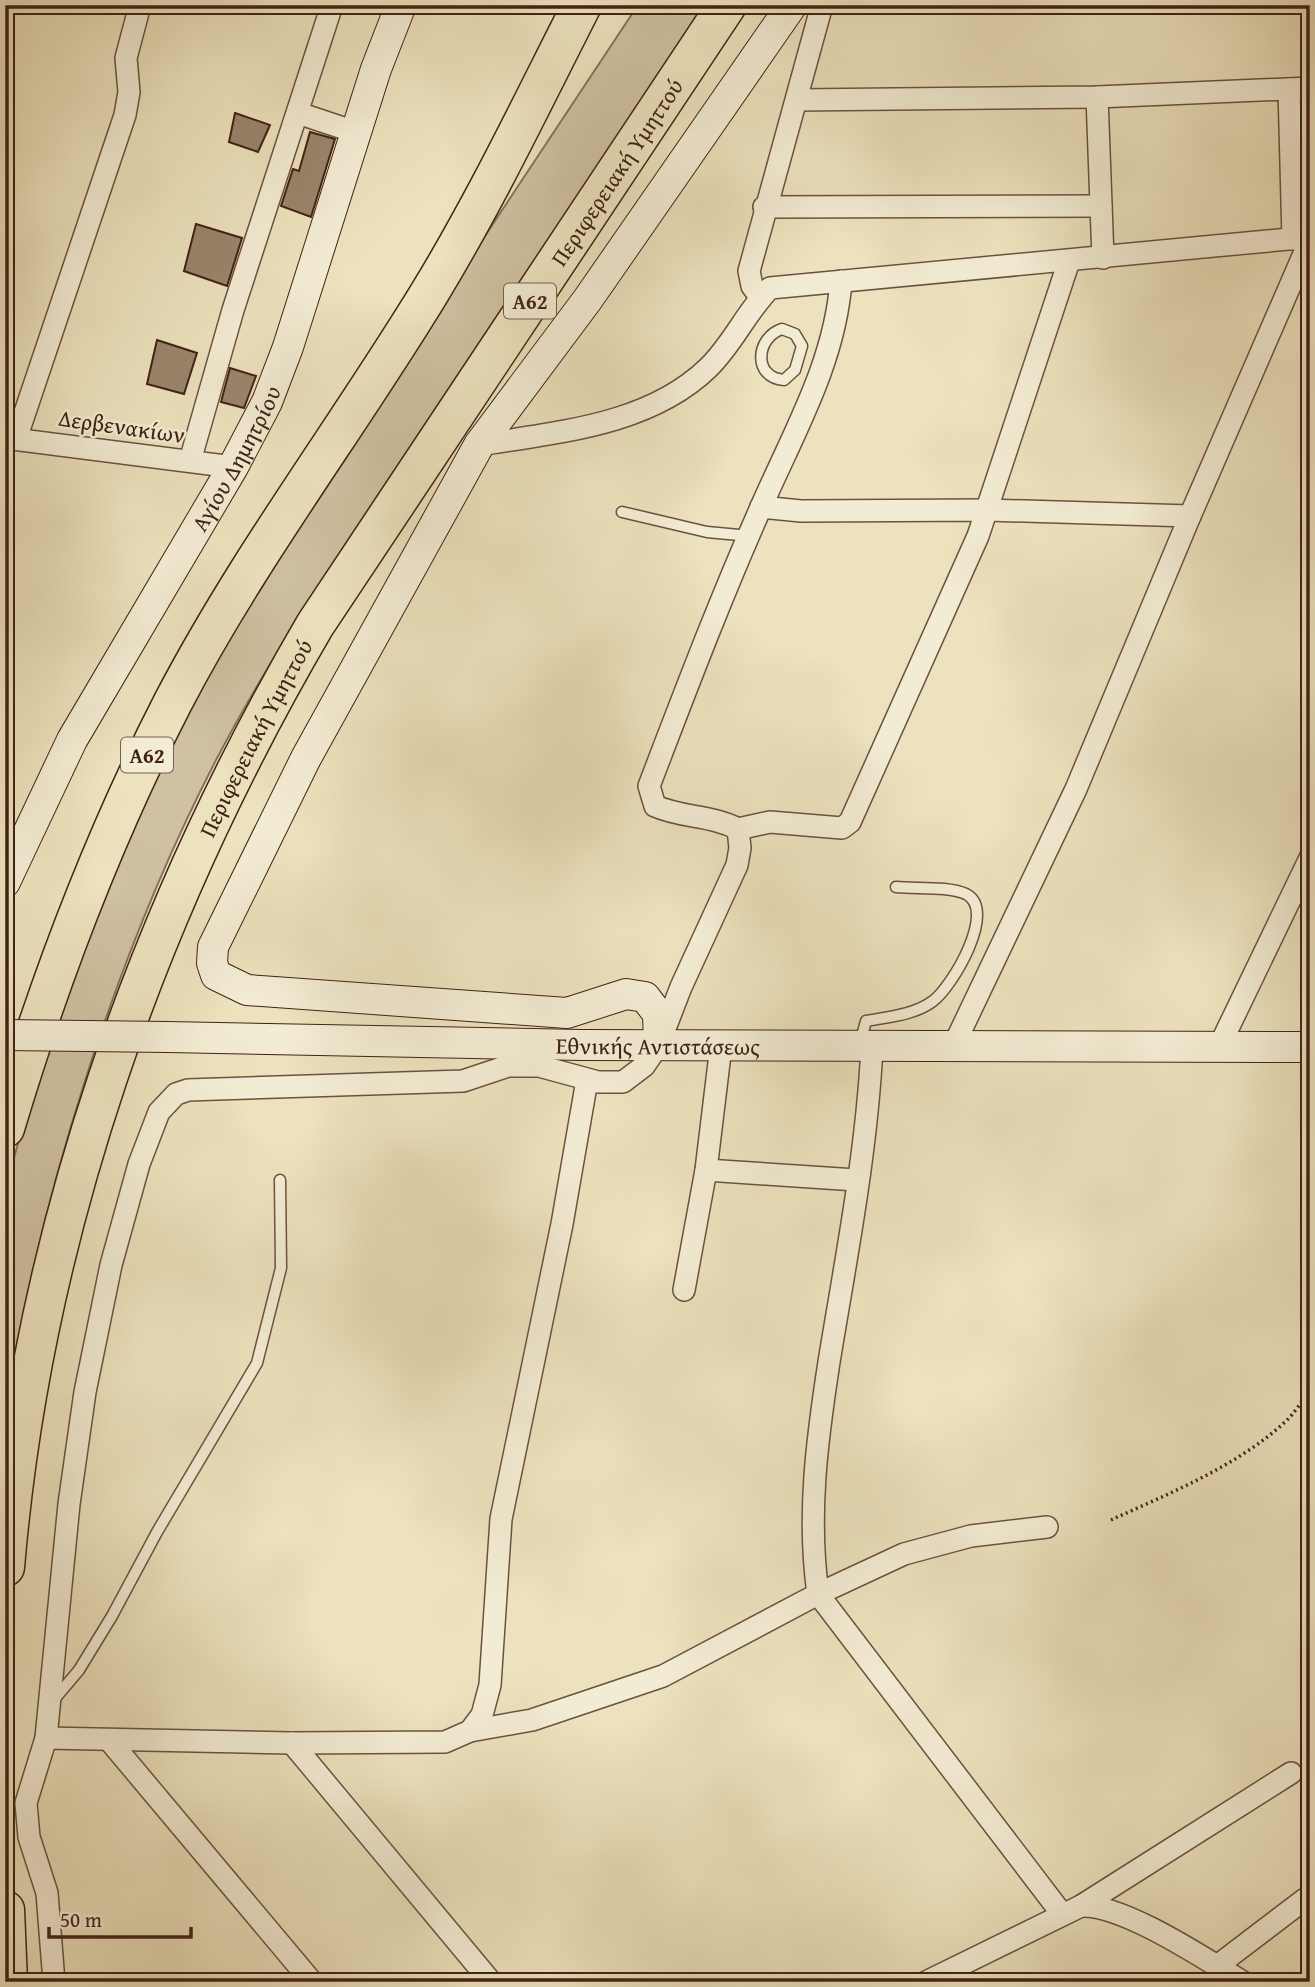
<svg xmlns="http://www.w3.org/2000/svg" width="1315" height="1987" viewBox="0 0 1315 1987" font-family="'Gentium Book Plus',serif">
<style>
.green{fill:#cfc1a1;stroke:#88725c;stroke-width:2}
.building{fill:#99866d;stroke:#402216;stroke-width:2}
.lines{fill:none;stroke-linecap:round;stroke-linejoin:round}
.lane-casing{stroke:#6b5240;stroke-width:13}
.street-casing{stroke:#6b5240;stroke-width:24}
.secondary-casing{stroke:#402216;stroke-width:32}
.highway-casing{stroke:#402216;stroke-width:41}
.path{stroke:#402216;stroke-width:3.5;stroke-dasharray:2 3.5;stroke-linecap:butt}
.lane{stroke:#f3ecd4;stroke-width:10}
.street{stroke:#f3ecd4;stroke-width:21}
.secondary{stroke:#f3ecd4;stroke-width:30}
.highway{stroke:#ece2bd;stroke-width:38}
.secondary-bridge-casing{stroke:#402216;stroke-width:32;stroke-linecap:butt}
.secondary-bridge{stroke:#f3ecd4;stroke-width:30}
.labels{text-anchor:middle;dominant-baseline:central;stroke-width:5;stroke-linejoin:round;paint-order:stroke}
.shield{fill:#f3ecd4;stroke:#765f4f;stroke-width:2}
.shield-label{font-size:21px;font-weight:bold;fill:#402216}
.street-label{font-size:23px;fill:#402216;stroke:#f3ecd4}
</style>
<rect width="100%" height="100%" fill="#ece2bd"/>
<filter id="stains"><feTurbulence type="fractalNoise" baseFrequency=".00286" numOctaves="4"/><feColorMatrix values="0 0 0 0 .2 0 0 0 0 .09 0 0 0 0 .02 0 0 0 .5 -.17"/></filter>
<radialGradient id="worn" r=".72"><stop offset=".6" stop-color="#630" stop-opacity="0"/><stop offset="1" stop-color="#630" stop-opacity=".3"/></radialGradient>
<path class="green" d="M638 5H705C613 142 522 280 430 417 355 530 278 642 215 762 114 958 40 1197 5 1413V1190L31 1097 69 980 163 754 235 623 440 304Z"/>
<g class="building">
<polygon points="235,113 270,125 258,152 229,142"/>
<polygon points="310,132 335,139 311,217 281,206 293,169 299,171"/>
<polygon points="196,224 242,238 227,286 184,271"/>
<polygon points="157,340 197,353 184,394 147,384"/>
<polygon points="230,368 256,376 244,408 221,402"/>
</g>
<g class="lines">
<defs>
<g id="lane">
<path d="M782 329 795 334 802 346 795 370 784 380C753 378 755 338 782 329Z"/>
<polyline points="622,512 707,532 750,536"/>
<path d="M860 1043 866 1021C887 1017 915 1015 933 1001 952 987 998 910 966 894 948 886 917 889 896 887"/>
<polyline points="52,1702 79,1670 112,1616 157,1532 257,1363 281,1268 280,1180"/>
</g>
<g id="street">
<polyline points="1289,89 1293,239"/>
<polyline points="1097,97 1103,258"/>
<polyline points="797,100 1097,97 1310,88"/>
<polyline points="298,113 355,132"/>
<polyline points="764,207 1101,206"/>
<polyline points="761,298 752,286 749,271 822,5"/>
<polyline points="5,438 233,467"/>
<polyline points="16,439 125,115 129,92 126,58 140,5"/>
<path d="M479 445C556 432 648 426 708 368 733 344 746 312 770 288L1310 237"/>
<polyline points="190,461 233,310 332,5"/>
<polyline points="761,507 801,511 988,510 1190,516"/>
<polyline points="738,829 770,822 842,828 850,822 978,536 1069,261"/>
<polyline points="953,1047 1076,789 1190,516 1310,240"/>
<polyline points="1219,1047 1310,858"/>
<polyline points="706,1170 856,1180"/>
<polyline points="684,1290 706,1170 721,1046"/>
<polyline points="1047,1527 971,1536 904,1554 818,1594 1062,1914"/>
<path d="M470 1731 532 1720 663 1676 818 1594C807 1515 817 1440 829 1362 846 1258 867 1152 872 1046"/>
<polyline points="46,1738 292,1743 445,1742 470,1731 482,1715 490,1685 501,1519 562,1224 587,1080"/>
<polyline points="109,1740 312,1982"/>
<polyline points="292,1743 491,1982"/>
<path d="M1081 1906C1123 1904 1205 1959 1243 1982"/>
<polyline points="1217,1966 1305,1899"/>
<path d="M54 1982 47 1893 29 1837 26 1803 46 1738 69 1504 85 1392 111 1265 139 1164 159 1112 176 1094 188 1090 463 1081 508 1066H539L598 1082H623L644 1066 659 1044 681 987 737 865 740 848 738 829C712 815 682 818 655 806L649 786C685 692 721 597 762 505 794 432 835 362 841 281"/>
<polyline points="926,1982 1081,1906 1291,1773"/>
</g>
<g id="secondary">
<path id="s1" d="M5 882 72 740 233 467 267 402 288 347 376 69 401 5"/>
<path id="s2" d="M168 1037 581 1045 1310 1047"/>
<polyline points="659,1044 658,1014 645,997 626,994 567,1013 247,990 216,975 212,963 213,947 306,758 479,445 588,299 792,5"/>
</g>
<g id="highway">
<path d="M5 1128C49 981 103 838 173 702 248 558 346 430 430 292 486 200 533 101 582 5"/>
<path id="s3" d="M5 1567C33 1234 147 912 315 625L727 5"/>
<polyline points="5,1910 8,1982"/>
</g>
</defs>
<use href="#lane" class="lane-casing"/>
<use href="#street" class="street-casing"/>
<use href="#secondary" class="secondary-casing"/>
<use href="#highway" class="highway-casing"/>
<path class="path" d="M1111 1520C1170 1493 1238 1466 1286 1421 1295 1413 1302 1400 1310 1391"/>
<use href="#lane" class="lane"/>
<use href="#street" class="street"/>
<use href="#secondary" class="secondary"/>
<use href="#highway" class="highway"/>
<defs>
<polyline id="secondary-bridge" points="5,1035 168,1037"/>
</defs>
<use href="#secondary-bridge" class="secondary-bridge-casing"/>
<use href="#secondary-bridge" class="secondary-bridge"/>
</g>
<g class="labels">
<g class="shield">
<rect x="504" y="283.5" width="52" height="35" rx="5"/>
<rect x="121" y="737.5" width="52" height="35" rx="5"/>
</g>
<g class="shield-label">
<text x="530" y="301">Α62</text>
<text x="147" y="755">Α62</text>
</g>
<g class="street-label">
<text stroke="none"><textPath href="#s3" startOffset="1544">Περιφερειακή Υμηττού</textPath></text>
<text transform="translate(122 426) rotate(8)">Δερβενακίων</text>
<text stroke="none"><textPath href="#s1" startOffset="483">Αγίου Δημητρίου</textPath></text>
<text stroke="none"><textPath href="#s3" startOffset="872">Περιφερειακή Υμηττού</textPath></text>
<text stroke="none"><textPath href="#s2" startOffset="490">Εθνικής Αντιστάσεως</textPath></text>
</g>
</g>
<rect width="1315" height="1987" fill="none" stroke="#ece2bd" stroke-width="28"/>
<rect x="7" y="7" width="1301" height="1973" fill="none" stroke="#402216" stroke-width="3.5"/>
<rect x="14" y="14" width="1287" height="1959" fill="none" stroke="#402216" stroke-width="2"/>
<path d="M49 1927v10h142v-10" fill="none" stroke="#402216" stroke-width="3.5"/>
<text x="60" y="1927" font-size="21" fill="#402216" stroke="#f3ecd4" stroke-width="5" paint-order="stroke">50 m</text>
<rect width="100%" height="100%" filter="url(#stains)"/>
<rect width="100%" height="100%" fill="url(#worn)"/>
</svg>
